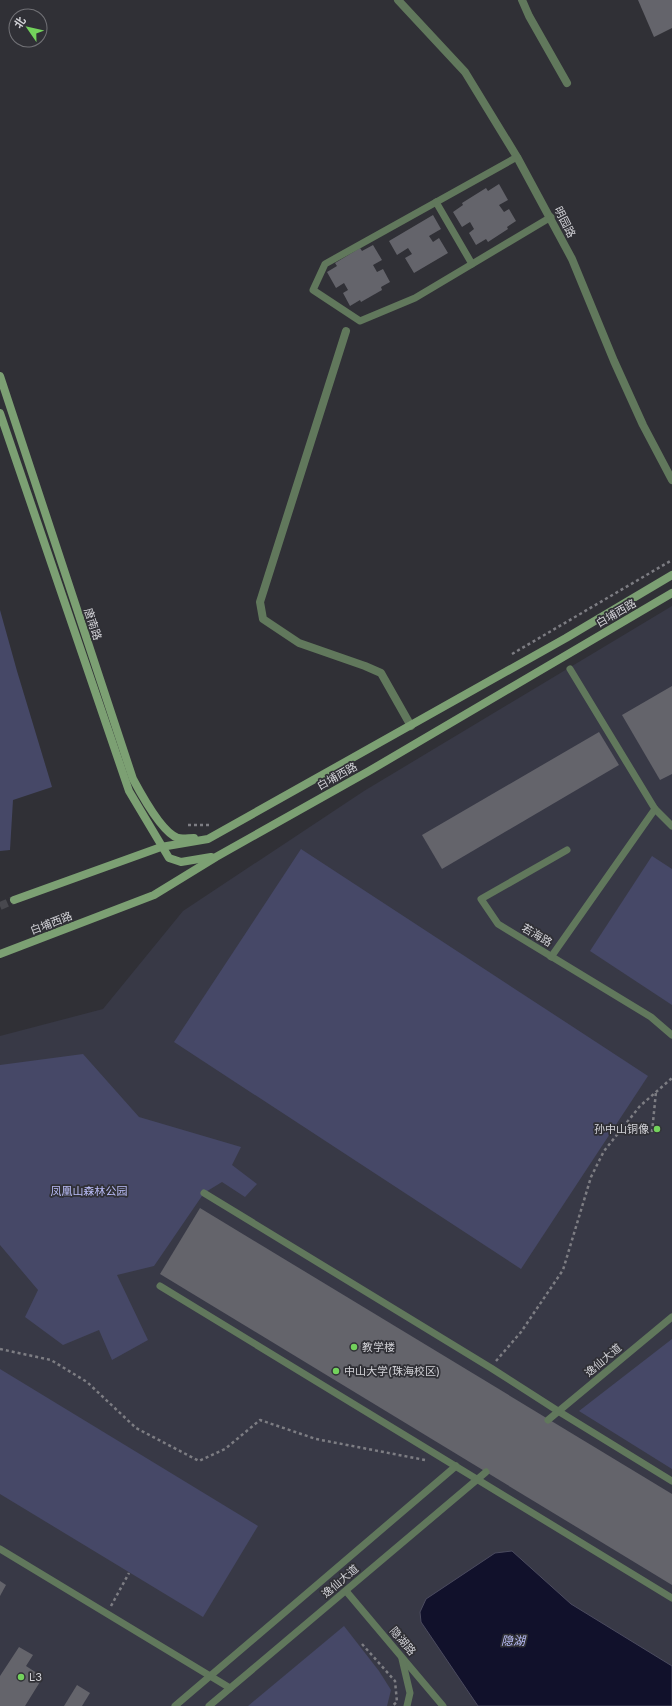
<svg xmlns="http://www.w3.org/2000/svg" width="672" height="1706" viewBox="0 0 672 1706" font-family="Inter,'Noto Sans SC',sans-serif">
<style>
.built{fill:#383946}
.green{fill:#464867}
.water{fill:#11112b;stroke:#4b4b5f}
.building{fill:#64646b}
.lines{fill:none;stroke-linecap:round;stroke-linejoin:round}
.secondary-tunnel{stroke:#48484e;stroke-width:8;stroke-dasharray:8 4;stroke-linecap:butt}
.path{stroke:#7d7d83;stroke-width:2.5;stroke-dasharray:3 3;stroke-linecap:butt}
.lane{stroke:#61785c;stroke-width:7}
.street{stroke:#61785c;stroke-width:8}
.secondary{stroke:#7ca073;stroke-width:8}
.poi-dot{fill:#73d25c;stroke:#303036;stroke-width:1.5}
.labels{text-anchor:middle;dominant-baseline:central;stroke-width:3.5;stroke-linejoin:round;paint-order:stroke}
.street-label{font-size:11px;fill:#d2d2d7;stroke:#303036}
.poi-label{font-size:11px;fill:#d2d2d7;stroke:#303036;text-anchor:start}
.park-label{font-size:11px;fill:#babdf8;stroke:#303036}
.water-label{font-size:12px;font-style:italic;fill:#b9bdf7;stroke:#303036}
</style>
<rect width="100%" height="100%" fill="#303036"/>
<polygon class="built" points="672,606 672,1706 0,1706 0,1036 103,1009 183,911 364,791"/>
<g class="green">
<polygon points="0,610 17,671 52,787 13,800 10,850 0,851"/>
<polygon points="301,849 648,1076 521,1269 174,1042"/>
<polygon points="652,856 672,869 672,1005 590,951"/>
<polygon points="83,1054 139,1117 241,1147 232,1165 257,1184 245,1197 222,1182 204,1193 154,1266 117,1275 148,1340 112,1360 99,1330 63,1345 25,1317 38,1290 0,1245 0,1065"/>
<polygon points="672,1339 672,1469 579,1411"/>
<polygon points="0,1369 258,1526 203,1617 0,1494"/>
<polygon points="344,1626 379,1671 391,1690 387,1706 248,1706"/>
</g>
<polygon class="water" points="512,1551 571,1604 672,1666 672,1706 478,1706 421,1622 420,1612 426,1599 495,1553"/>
<g class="building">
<polygon points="638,0 672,0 672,28 654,37"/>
<polygon points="499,184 508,200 499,205 504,212 509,209 516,221 507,227 508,229 488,242 486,239 476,245 469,233 474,229 470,222 462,227 453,212 463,205 462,203 486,188 488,191"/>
<polygon points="433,215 441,229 429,236 433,242 439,238 448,253 414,273 405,258 412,254 408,248 397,255 389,241"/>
<polygon points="373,245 382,260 373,265 377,272 383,269 390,282 381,287 382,290 361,302 360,300 350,306 343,293 348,290 344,283 336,288 327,272 337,266 335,263 360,248 362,251"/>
<polygon points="672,686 672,774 660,780 622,715"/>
<polygon points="599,732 619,765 442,869 422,835"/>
<polygon points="200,1208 672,1494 672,1585 160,1274"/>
<polygon points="0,1581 6,1585 0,1596"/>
<polygon points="19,1647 33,1655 26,1666 43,1677 25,1706 0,1706 0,1676"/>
<polygon points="77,1685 90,1693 82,1706 64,1706"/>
</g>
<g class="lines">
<polyline class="secondary-tunnel" points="0,906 14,900"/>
<g class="path">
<polyline points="512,654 672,560"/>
<polyline points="188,825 211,825"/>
<polyline points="652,1132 656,1092"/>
<polyline points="0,1349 51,1360 87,1382 136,1428 199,1461 225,1449 260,1420 316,1439 425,1460"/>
<polyline points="496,1361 521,1332 563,1270 591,1177 604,1151 640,1106 672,1078"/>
<polyline points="111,1606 129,1573"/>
<polyline points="362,1644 395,1681 397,1702 392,1706"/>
</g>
<g class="lane">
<polyline points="517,157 325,264 313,290 360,321 415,298 551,217"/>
<polyline points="436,202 472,264"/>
<polyline points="655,809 672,826"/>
<polyline points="567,850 481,899 498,924 651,1017 672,1035"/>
<polyline points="551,957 655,809 570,669"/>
<polyline points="204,1193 491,1368 558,1411 672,1481"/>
<polyline points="160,1286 672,1598"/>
<polyline points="548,1420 672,1317"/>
<polyline points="0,1549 230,1688"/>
<polyline points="346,1591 443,1706"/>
<polyline points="402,1659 410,1693 407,1706"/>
<polyline points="175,1706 456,1466"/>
<polyline points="209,1706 486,1472"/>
</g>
<g class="street">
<polyline points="398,0 465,72 517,157 572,259 614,361 643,425 672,480"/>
<polyline points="522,0 529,16 567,83"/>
<polyline points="346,331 260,602 263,619 299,643 365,666 381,673 411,726"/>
</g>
<g class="secondary">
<path d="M0 376 133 779C141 794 162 833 178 838 182 839 189 838 194 838"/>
<polyline points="0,413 129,791 169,858 181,862 211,857"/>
<polyline points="14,900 161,847 208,839 566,638 672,575"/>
<polyline points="0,954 154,895 216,857 369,771 672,593"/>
</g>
</g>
<g class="poi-dot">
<circle cx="657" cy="1129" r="4"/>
<circle cx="354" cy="1347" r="4"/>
<circle cx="336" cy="1371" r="4"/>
<circle cx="21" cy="1677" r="4"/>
</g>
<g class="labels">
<g class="street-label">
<text transform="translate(565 222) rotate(63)">明园路</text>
<text transform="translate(616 613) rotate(-30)">白埔西路</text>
<text transform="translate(93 624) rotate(72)">唐南路</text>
<text transform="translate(337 776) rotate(-29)">白埔西路</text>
<text transform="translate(51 923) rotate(-21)">白埔西路</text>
<text transform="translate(537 935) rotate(31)">若海路</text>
<text transform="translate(603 1360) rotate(-40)">逸仙大道</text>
<text transform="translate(340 1581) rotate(-40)">逸仙大道</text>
<text transform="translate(403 1641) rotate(50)">隐湖路</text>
</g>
<g class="poi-label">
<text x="649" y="1129" text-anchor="end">孙中山铜像</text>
<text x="362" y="1347">教学楼</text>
<text x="344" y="1371">中山大学(珠海校区)</text>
<text x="29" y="1677">L3</text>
</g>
<g class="park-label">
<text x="89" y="1191">凤凰山森林公园</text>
</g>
<g class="water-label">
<text x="513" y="1640">隐湖</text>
</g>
</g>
<g transform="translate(28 28) rotate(304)"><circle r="19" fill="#303036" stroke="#717176"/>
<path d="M0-3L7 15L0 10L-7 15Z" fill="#73d25c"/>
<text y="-6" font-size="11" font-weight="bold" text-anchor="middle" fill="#d2d2d7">北</text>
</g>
</svg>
